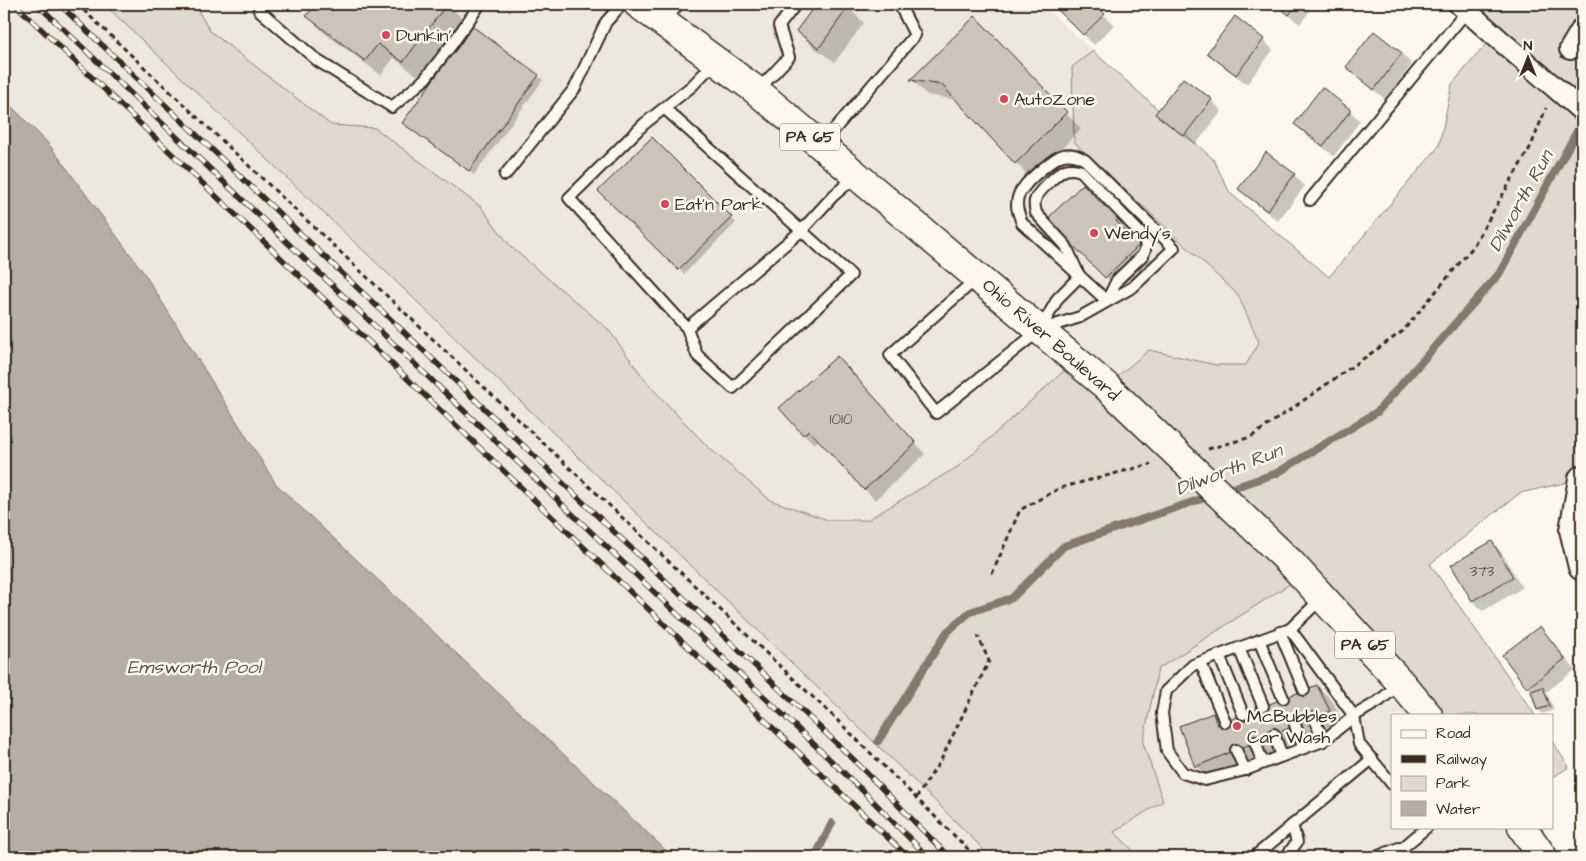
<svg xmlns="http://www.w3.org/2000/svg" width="1586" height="861" viewBox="0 0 1586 861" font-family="'Architects Daughter',sans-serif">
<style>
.built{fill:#ede8dd}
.green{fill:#dfd9ce;stroke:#8d8276}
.water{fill:#b6aea2;stroke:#85796d}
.shadow{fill:#0003}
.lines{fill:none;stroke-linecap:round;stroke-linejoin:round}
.stream{stroke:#85796d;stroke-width:8}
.building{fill:#ccc4b9;stroke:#3b2a1e}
.service-casing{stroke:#3b2a1e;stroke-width:14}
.minor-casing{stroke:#3b2a1e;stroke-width:24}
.tertiary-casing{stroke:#3b2a1e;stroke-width:30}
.trunk-casing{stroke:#3b2a1e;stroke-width:31}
.path{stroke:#3b2a1e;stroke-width:3;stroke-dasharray:5 4;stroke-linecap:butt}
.service{stroke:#fbf7ec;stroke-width:10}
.minor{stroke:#fbf7ec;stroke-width:20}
.tertiary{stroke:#fbf7ec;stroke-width:26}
.trunk{stroke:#fbf7ec;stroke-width:28}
.rail-casing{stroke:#3b2a1e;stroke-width:5.5}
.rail{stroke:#fbf7ec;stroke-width:4;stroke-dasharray:11;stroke-linecap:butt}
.minor-bridge-casing{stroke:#3b2a1e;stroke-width:24;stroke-linecap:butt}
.trunk-bridge-casing{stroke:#3b2a1e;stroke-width:31;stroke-linecap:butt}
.minor-bridge{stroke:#fbf7ec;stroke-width:20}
.trunk-bridge{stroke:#fbf7ec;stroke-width:28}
.poi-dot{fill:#d1495b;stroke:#fbf7ec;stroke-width:2}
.labels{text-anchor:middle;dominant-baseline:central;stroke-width:5;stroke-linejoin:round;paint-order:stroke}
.number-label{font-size:15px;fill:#5f5045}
.shield{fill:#fbf7ec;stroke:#75685c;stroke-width:1}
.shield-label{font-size:16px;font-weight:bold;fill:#3b2a1e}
.poi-label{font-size:18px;fill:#3b2a1e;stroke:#fbf7ec;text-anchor:start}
.street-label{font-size:18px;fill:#3b2a1e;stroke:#fbf7ec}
.water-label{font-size:19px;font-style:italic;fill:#605246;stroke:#fbf7ec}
</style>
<rect width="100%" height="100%" fill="#fbf7ec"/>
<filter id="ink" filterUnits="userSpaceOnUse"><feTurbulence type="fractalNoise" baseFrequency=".02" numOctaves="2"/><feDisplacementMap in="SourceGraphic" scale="10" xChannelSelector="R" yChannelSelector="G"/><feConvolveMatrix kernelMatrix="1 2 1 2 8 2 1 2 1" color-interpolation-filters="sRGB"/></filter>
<g filter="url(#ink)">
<g class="built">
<polygon points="4,4 104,4 571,450 934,800 991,857 673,857 276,484 144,273 48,143 4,99"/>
<polygon points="194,4 1041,4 1093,51 1072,67 1074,143 1238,295 1259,341 1246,365 1216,365 1149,350 1106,386 1076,361 959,466 867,520 828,520 770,500 708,447 648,384 608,329 511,247 481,207 375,128 331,125 210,31"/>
<polygon points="1302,576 1428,715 1392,715 1392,827 1522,827 1543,857 1140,857 1114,832 1163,801 1143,743 1158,669"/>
</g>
<g class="green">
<polygon points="104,4 194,4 210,31 331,125 375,128 481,207 511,247 608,329 648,384 708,447 770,500 828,520 867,520 959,466 1076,360 1106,386 1149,350 1216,365 1246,365 1259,342 1238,295 1074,142 1072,67 1093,51 1213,159 1230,193 1329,277 1439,146 1452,84 1494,35 1459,4 1582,4 1582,479 1520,493 1430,564 1535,715 1428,715 1302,576 1158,669 1143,743 1163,801 1114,832 1140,857 991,857 934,800 409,294"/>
<polygon points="1552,741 1569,767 1552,778"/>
</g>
<polygon class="water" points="4,99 48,143 144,273 276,484 673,857 4,857"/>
<g class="shadow">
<polygon points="317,4 448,4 463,19 419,77 394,58 381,75 323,32 308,16"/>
<polygon points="789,4 806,4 800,12"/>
<polygon points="817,4 854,4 856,7 853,12 864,23 835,62 813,47 798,31"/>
<polygon points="1053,4 1093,4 1114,25 1094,45"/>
<polygon points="1274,4 1315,4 1300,24"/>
<polygon points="991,33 1081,129 1031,179 957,100 927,95 912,80"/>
<polygon points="1374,33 1402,54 1412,64 1385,99 1358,77 1347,67"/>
<polygon points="1263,40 1273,50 1247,84 1219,63 1209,53"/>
<polygon points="538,76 543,80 474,175 408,127"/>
<polygon points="1183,79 1211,100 1222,111 1195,145 1167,124 1157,114"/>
<polygon points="1350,111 1360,121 1334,156 1306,135 1296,124"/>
<polygon points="652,139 736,223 684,274 600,191"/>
<polygon points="1267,154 1294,175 1305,186 1278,221 1250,199 1240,189"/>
<polygon points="1110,208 1134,234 1130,237 1154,261 1121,292 1049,219 1107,211"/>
<polygon points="847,368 925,454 875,500 819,440 814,444 804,434"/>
<polygon points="1492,542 1502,553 1522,588 1483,611 1473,601 1452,565"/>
<polygon points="1540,628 1550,638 1575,670 1546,692 1554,710 1543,714 1538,709 1532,692 1528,687"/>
<polygon points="1317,686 1333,702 1345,727 1212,782 1196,766 1213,714 1223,724"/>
</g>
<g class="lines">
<g class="stream">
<polyline points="1224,491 1277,473 1377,412 1499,274 1582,122"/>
<polyline points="878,741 947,632 970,612 1012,598 1064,546 1213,495"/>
<polyline points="815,857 832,823"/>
</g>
</g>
<g class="building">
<polygon points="316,4 447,4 403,62 378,44 365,61 306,16"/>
<polygon points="816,4 846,4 849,6 819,48 796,31"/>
<polygon points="1052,4 1095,4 1105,14 1083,35"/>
<polygon points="1275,4 1297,4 1289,15"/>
<polygon points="975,16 1067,112 1015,164 942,85 910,80"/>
<polygon points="1235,16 1264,39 1236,75 1207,53"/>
<polygon points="472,26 539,75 469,171 402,123"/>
<polygon points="1374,31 1402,53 1374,90 1346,67"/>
<polygon points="1183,78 1212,99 1184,136 1155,114"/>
<polygon points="1322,87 1351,110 1323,146 1294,124"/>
<polygon points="652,137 732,217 678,270 598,191"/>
<polygon points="1266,152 1295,174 1267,211 1238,189"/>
<polygon points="1083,184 1107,209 1110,207 1120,217 1116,221 1139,245 1105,278 1047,219"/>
<polygon points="837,356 916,443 864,490 809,430 803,435 779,408"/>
<polygon points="1492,541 1513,577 1472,601 1451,565"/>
<polygon points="1540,626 1565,659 1527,688 1502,655"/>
<polygon points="1317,685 1330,711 1195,767 1179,726 1213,713 1217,725"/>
<polygon points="1543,687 1550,706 1537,710 1531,691"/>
</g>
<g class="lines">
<defs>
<g id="service">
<polyline points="263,4 259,10 318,61 392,107 424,80 453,43 480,4"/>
<polyline points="665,22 678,4"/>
<polyline points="758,90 789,57 779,26 796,4"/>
<polyline points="664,108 851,275 733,388 697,355 687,328 569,198 644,124 692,86 715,62"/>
<polyline points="821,145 915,35 899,4"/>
<polyline points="505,175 575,88 606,22 622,4"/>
<polyline points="1310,200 1467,11"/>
<path d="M1078 273 1066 246 1036 213C1035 209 1034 205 1035 201 1036 193 1058 173 1065 170 1071 168 1076 169 1081 171L1142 235C1146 242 1147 247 1143 255L1117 280 1107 301"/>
<polyline points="976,279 890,355 936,413 1040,330 1058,298 1080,276"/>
<polyline points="687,328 801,231 833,196 855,177"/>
<path d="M1043 329 1080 317 1133 287 1174 248 1085 160C1078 156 1072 153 1063 155 1055 157 1029 179 1024 187 1020 191 1017 198 1017 205 1017 211 1020 217 1022 223L1107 301"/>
<polyline points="1322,598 1290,629 1193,665 1166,691 1162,713 1167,751 1183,773 1205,780 1245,770 1323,741 1354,716 1379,701 1400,684"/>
<polyline points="1290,629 1354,716 1359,744 1392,784"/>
<polyline points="1280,632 1304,690"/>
<polyline points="1259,640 1283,698"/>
<polyline points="1239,648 1263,706"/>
<polyline points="1219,655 1243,714"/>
<polyline points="1201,663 1225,722"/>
<polyline points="1314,718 1323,741"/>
<polyline points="1295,725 1304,748"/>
<polyline points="1274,734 1282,756"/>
<polyline points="1255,742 1263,763"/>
<polyline points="1236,750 1245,770"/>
<polyline points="1254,857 1372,759"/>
<polyline points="1286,857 1297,842 1292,825"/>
<polyline points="1376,857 1399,848"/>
<polyline points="1392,857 1427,827"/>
</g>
<g id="minor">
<polyline points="1459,4 1494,35"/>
<polyline points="1570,49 1582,29"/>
</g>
<polyline id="tertiary" points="1582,479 1573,530 1582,567"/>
<g id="trunk">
<polyline points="638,4 753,88 1106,386"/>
<polyline points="1290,562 1401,683 1428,715"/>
<polyline points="1522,827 1543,857"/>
</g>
</defs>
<use href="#service" class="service-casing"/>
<use href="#minor" class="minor-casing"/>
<use href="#tertiary" class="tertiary-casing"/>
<use href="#trunk" class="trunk-casing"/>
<g class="path">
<polyline points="77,4 833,716 976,857"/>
<polyline points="1208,449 1251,437 1403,331 1472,248 1531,146 1546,108"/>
<polyline points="992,574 1020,510 1060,488 1151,464"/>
<polyline points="916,798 941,760 989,661 978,636"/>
</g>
<use href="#service" class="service"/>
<use href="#minor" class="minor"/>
<use href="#tertiary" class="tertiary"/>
<use href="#trunk" class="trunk"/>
<defs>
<g id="rail">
<polyline points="15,4 908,857"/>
<polyline points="37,4 864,792 928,857"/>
<polyline points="59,4 853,759 949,857"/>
</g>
</defs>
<use href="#rail" class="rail-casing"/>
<use href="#rail" class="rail"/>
<defs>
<polyline id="minor-bridge" points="1494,35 1582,111"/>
<polyline id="trunk-bridge" points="1106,386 1290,562"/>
</defs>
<use href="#minor-bridge" class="minor-bridge-casing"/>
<use href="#trunk-bridge" class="trunk-bridge-casing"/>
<use href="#minor-bridge" class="minor-bridge"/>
<use href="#trunk-bridge" class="trunk-bridge"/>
</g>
</g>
<g class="poi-dot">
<circle cx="386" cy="35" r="5"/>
<circle cx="1004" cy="99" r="5"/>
<circle cx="665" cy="204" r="5"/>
<circle cx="1094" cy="233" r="5"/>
<circle cx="1237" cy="726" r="5"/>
</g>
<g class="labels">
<g class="number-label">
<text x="841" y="419">1010</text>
<text x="1482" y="571">373</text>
</g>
<g class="shield">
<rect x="780" y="123.5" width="60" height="27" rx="4"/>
<rect x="1335" y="631.5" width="60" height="27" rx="4"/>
</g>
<g class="shield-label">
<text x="810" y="137">PA 65</text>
<text x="1365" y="645">PA 65</text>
</g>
<g class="poi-label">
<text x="396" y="35">Dunkin'</text>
<text x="1014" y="99">AutoZone</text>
<text x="675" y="204">Eat'n Park</text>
<text x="1104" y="233">Wendy's</text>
<text x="1247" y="716">McBubbles<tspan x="1247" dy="21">Car Wash</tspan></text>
</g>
<g class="street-label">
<text transform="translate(1051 340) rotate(41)">Ohio River Boulevard</text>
</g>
<g class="water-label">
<text transform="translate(1521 201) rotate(-61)">Dilworth Run</text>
<text transform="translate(1229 470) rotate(-21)">Dilworth Run</text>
<text x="194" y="667">Emsworth Pool</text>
</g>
</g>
<rect width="1586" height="861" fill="none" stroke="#fbf7ec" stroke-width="20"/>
<rect x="10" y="10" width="1566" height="841" fill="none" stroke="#3b2a1e" stroke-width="2" filter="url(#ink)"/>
<rect x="1391" y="714" width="162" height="115" fill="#fbf7ec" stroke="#aea59a"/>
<rect x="1401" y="730" width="25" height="8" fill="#fbf7ec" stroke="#aea59a"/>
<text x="1436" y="738" font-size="15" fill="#3b2a1e">Road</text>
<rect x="1401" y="755" width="25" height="8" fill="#3b2a1e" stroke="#aea59a"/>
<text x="1436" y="764" font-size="15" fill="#3b2a1e">Railway</text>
<rect x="1401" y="776" width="25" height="15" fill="#dfd9ce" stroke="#aea59a"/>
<text x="1436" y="788" font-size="15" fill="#3b2a1e">Park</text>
<rect x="1401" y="801" width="25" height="15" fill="#b6aea2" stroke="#aea59a"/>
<text x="1436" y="814" font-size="15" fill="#3b2a1e">Water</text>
<g transform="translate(1528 58)" stroke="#fbf7ec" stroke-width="4" paint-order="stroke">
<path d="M0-4L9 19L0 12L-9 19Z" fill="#3b2a1e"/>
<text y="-8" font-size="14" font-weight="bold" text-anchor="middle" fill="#3b2a1e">N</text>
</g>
</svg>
